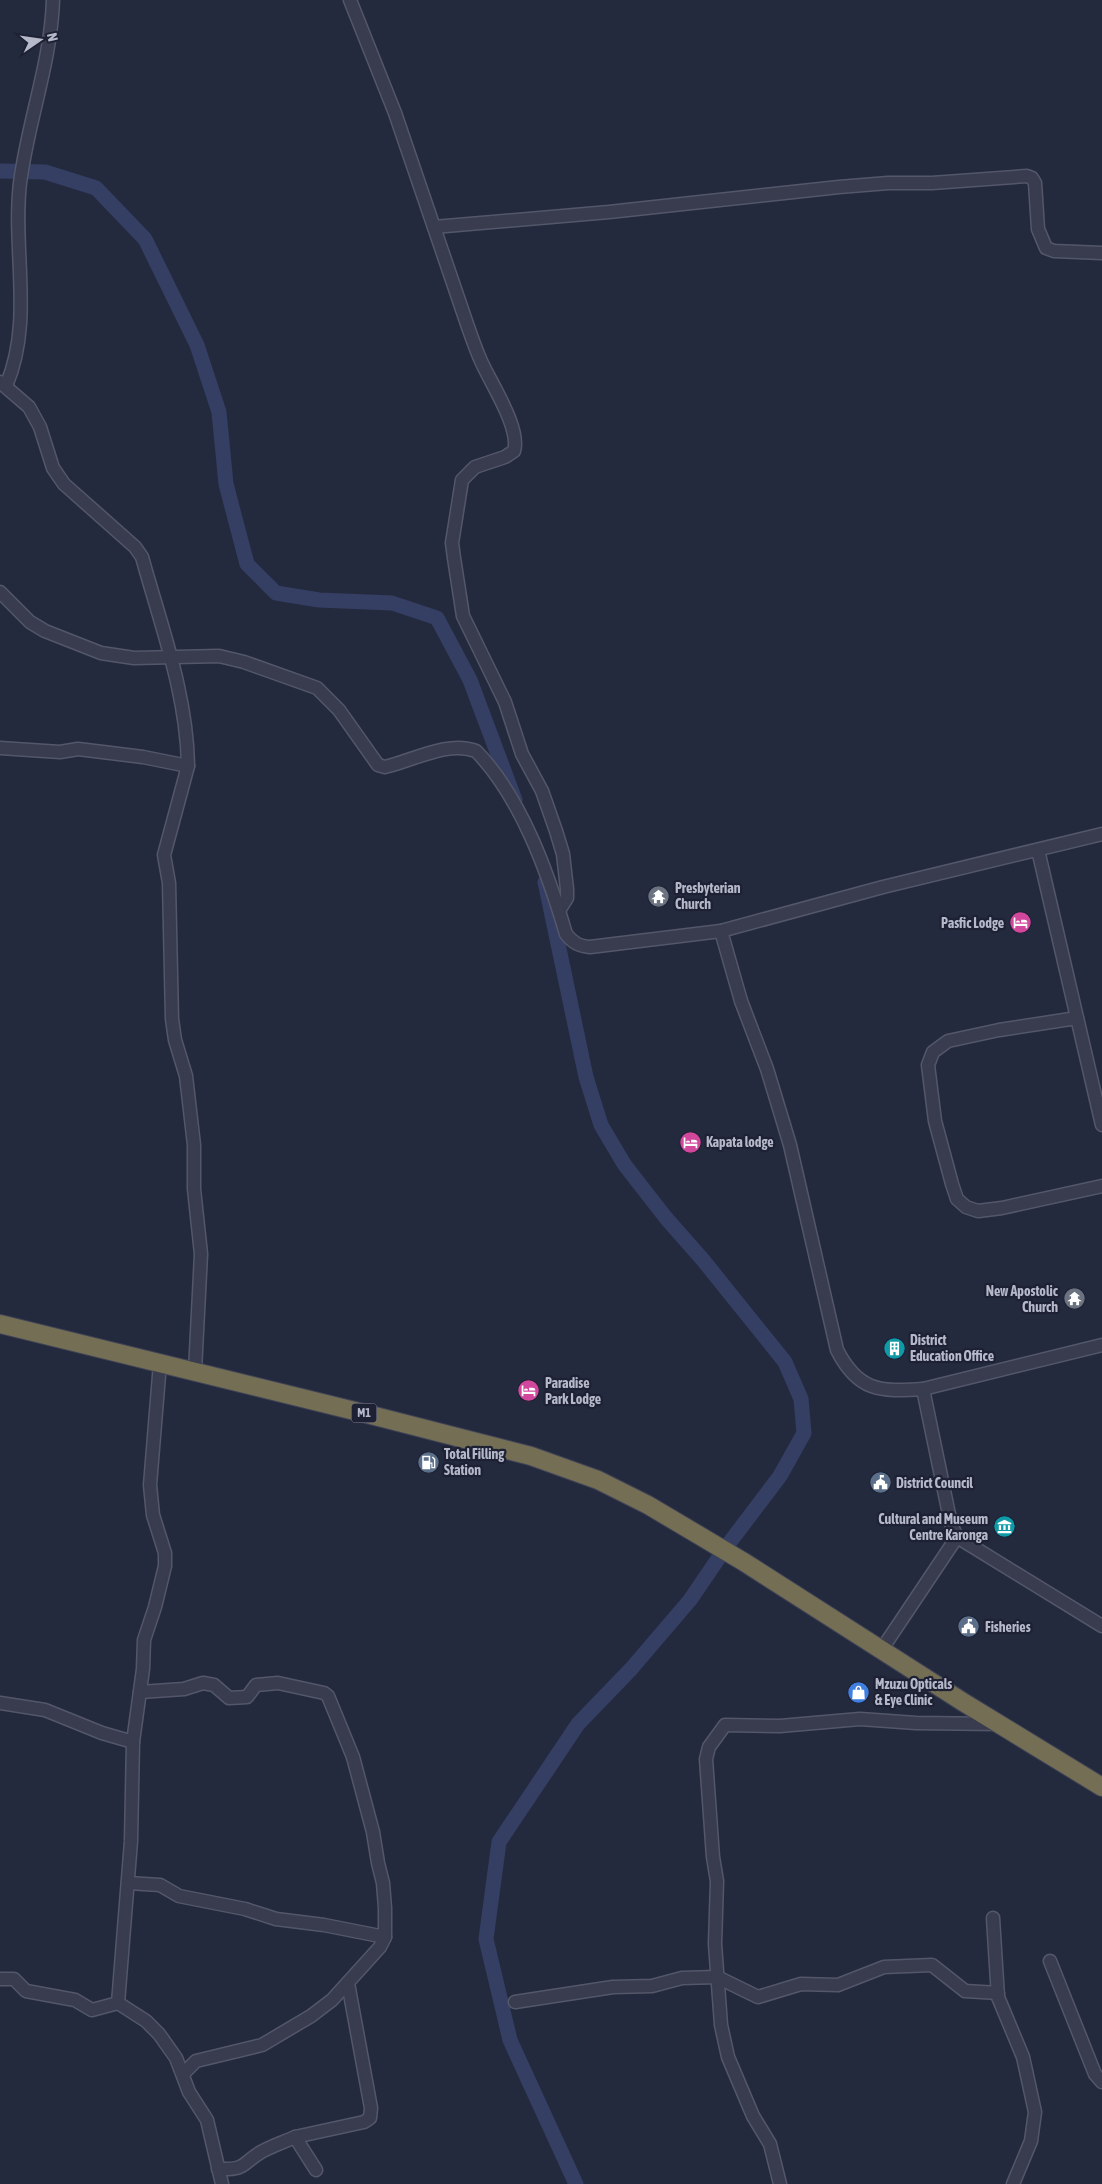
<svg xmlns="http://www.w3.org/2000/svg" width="1102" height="2184" viewBox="0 0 1102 2184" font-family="'Asap Condensed',sans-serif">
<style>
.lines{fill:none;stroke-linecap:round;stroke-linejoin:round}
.river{stroke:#353f64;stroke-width:15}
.minor-casing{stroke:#535769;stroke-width:15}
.highway-casing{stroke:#404456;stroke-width:20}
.minor{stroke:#383c4e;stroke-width:12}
.highway{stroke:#746e55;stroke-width:18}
.labels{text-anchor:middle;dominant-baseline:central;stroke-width:4.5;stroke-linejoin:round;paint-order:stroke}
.shield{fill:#1d2133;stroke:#878b9c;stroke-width:1}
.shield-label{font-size:12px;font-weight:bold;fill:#b4b8c9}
.poi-label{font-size:14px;font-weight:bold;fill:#b4b8c9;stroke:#1d2133;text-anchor:start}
</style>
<rect width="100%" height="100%" fill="#242a3e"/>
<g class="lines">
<g class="river">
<polyline points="0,171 45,172 96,188 145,239 197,345 219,412 226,484 247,564 276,593 319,600 392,603 437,618 470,680 515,800"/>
<polyline points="545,882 586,1077 601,1125 624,1164 666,1218 703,1260 785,1362 801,1399 804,1433 780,1476 730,1542"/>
<polyline points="576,2184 510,2040 486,1939 499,1842 578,1724 631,1669 690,1600 720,1556"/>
</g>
<defs>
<g id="minor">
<path d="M350 0 395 113 468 327C472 338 476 350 481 361 490 382 521 428 514 451L505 457 475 467 462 480 452 543 454 558 463 616 505 702 522 754 542 791 556 831 563 854 567 889V898L560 909"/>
<polyline points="434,227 609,212 839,187 888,183 932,183 1027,176 1032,178 1035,183 1038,229 1046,248 1054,251 1102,253"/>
<path d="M0 382 29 407 40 427 53 468 64 484 135 547 142 557C161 626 187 694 188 766"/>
<path d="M6 386C34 321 12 250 20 183 28 121 51 62 53 0"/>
<path d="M0 592 30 622 45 631 101 653 134 658 219 656 244 662 317 688 339 710 378 765 385 767C412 761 448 740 476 751 521 797 548 873 566 934 573 943 579 946 590 947L721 931 883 887 1102 834"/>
<polyline points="0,748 60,752 78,749 143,757 188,766 164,855 169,883 172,1019 175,1040 186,1076 194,1145 194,1189 201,1254 195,1371"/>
<polyline points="1038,850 1102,1125"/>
<path d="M721 931 741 1001 767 1069 790 1145 837 1350C858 1391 879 1392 923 1389L951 1524 957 1537 882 1649"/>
<polyline points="1077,1018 999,1030 948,1041 933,1052 928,1065 935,1121 952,1184 957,1199 966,1207 978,1211 1002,1208 1102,1186"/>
<polyline points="923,1389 1102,1345"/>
<polyline points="957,1537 1102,1626"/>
<polyline points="140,1692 184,1689 203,1683 214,1685 229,1698 247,1697 256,1685 278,1683 324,1693 328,1696 353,1757 373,1832 378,1863 383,1883 385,1908 385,1937 380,1947 332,2000 311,2016 262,2045 196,2061 183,2074"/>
<polyline points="0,1703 45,1710 102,1733 133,1742 131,1841 118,2003"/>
<polyline points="133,1742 143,1669 144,1640 155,1607 165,1566 165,1553 153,1515 150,1485 160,1363"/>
<polyline points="128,1883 160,1885 179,1896 245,1909 276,1919 324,1925 385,1937"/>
<polyline points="993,1918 998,1997 1023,2057 1035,2112 1031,2141 1013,2184"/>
<polyline points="1050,1961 1095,2074 1102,2082"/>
<polyline points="0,1979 14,1979 26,1991 75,2000 92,2010 118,2003 146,2021 159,2034 176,2058 189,2092 207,2120 222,2184"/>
<polyline points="515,2002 613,1987 652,1986 682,1978 717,1977 758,1997 801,1984 838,1985 884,1967 932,1965 965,1991 998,1993"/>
<polyline points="295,2137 364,2122 370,2118 371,2108 348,1983"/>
<path d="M218 2169C247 2170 241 2164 261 2152 272 2146 284 2142 295 2137L316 2170"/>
<polyline points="780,2184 770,2144 753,2116 728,2057 721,2025 715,1944 717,1881 713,1857 706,1759 709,1747 725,1725 780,1726 860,1719 916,1723 999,1724"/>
</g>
<polyline id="highway" points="0,1324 367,1414 531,1456 598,1480 648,1505 744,1562 963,1702 1102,1787"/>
</defs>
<use href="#minor" class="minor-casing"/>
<use href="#highway" class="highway-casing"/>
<use href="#minor" class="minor"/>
<use href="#highway" class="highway"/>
</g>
<defs>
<symbol id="temple-disc" viewBox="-11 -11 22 22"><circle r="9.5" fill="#6b7280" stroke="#1d2133"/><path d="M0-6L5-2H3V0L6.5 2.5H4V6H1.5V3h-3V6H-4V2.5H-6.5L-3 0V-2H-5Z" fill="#fff"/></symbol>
<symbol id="hotel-disc" viewBox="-11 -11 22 22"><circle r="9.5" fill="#d1479c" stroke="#1d2133"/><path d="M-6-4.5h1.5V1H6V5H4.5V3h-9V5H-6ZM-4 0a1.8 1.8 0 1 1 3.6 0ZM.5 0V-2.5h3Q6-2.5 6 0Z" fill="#fff"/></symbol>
<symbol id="building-disc" viewBox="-11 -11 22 22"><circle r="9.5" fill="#0f9aa8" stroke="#1d2133"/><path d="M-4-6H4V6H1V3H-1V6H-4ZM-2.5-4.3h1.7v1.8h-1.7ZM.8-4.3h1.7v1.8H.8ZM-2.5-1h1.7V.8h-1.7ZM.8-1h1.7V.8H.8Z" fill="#fff"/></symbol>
<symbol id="fuel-disc" viewBox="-11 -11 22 22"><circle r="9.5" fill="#5c6f8a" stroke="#1d2133"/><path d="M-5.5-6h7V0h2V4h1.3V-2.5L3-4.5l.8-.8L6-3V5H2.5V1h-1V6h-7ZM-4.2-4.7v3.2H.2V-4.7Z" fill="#fff"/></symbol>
<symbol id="civic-disc" viewBox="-11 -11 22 22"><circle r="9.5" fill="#5c6f8a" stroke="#1d2133"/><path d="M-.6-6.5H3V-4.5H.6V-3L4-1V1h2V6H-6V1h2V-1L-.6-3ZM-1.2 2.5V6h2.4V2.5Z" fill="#fff"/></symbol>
<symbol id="museum-disc" viewBox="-11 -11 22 22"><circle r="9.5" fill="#0f9aa8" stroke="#1d2133"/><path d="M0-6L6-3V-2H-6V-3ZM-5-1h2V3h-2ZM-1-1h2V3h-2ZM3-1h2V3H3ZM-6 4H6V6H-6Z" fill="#fff"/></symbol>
<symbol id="shop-disc" viewBox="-11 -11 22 22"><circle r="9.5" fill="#3f7fe0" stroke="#1d2133"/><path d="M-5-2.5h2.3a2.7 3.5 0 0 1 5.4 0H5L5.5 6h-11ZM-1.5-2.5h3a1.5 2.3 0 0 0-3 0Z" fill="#fff"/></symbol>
</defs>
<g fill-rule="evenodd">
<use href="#temple-disc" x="646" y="884" width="25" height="25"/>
<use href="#hotel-disc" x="1008" y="910" width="25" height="25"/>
<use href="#hotel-disc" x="678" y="1130" width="25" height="25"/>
<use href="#temple-disc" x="1062" y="1286" width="25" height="25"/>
<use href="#building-disc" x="882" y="1336" width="25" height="25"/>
<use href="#hotel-disc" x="516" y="1378" width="25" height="25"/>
<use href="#fuel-disc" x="416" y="1450" width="25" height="25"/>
<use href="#civic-disc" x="868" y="1470" width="25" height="25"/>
<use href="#museum-disc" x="992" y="1514" width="25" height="25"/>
<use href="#civic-disc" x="956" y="1614" width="25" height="25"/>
<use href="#shop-disc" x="846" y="1680" width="25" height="25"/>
</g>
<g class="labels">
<rect class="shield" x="351.5" y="1403.5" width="25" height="19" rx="4"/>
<g class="shield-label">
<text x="364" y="1413">M1</text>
</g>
<g class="poi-label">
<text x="675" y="888">Presbyterian<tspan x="675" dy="16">Church</tspan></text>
<text x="1004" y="923" text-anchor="end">Pasfic Lodge</text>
<text x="706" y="1142">Kapata lodge</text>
<text x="1058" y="1291" text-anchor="end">New Apostolic<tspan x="1058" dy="16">Church</tspan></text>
<text x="910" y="1340">District<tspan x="910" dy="16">Education Office</tspan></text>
<text x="545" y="1383">Paradise<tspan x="545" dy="16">Park Lodge</tspan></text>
<text x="444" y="1454">Total Filling<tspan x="444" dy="16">Station</tspan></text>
<text x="896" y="1483">District Council</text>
<text x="988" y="1519" text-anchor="end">Cultural and Museum<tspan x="988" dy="16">Centre Karonga</tspan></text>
<text x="985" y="1627">Fisheries</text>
<text x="875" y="1684">Mzuzu Opticals<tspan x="875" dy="16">&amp; Eye Clinic</tspan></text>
</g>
</g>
<g transform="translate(40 40) rotate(77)" stroke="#1d2133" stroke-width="4" paint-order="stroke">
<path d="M0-4L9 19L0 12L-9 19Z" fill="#b4b8c9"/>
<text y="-8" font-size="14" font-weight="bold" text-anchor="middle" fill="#b4b8c9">N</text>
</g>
</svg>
